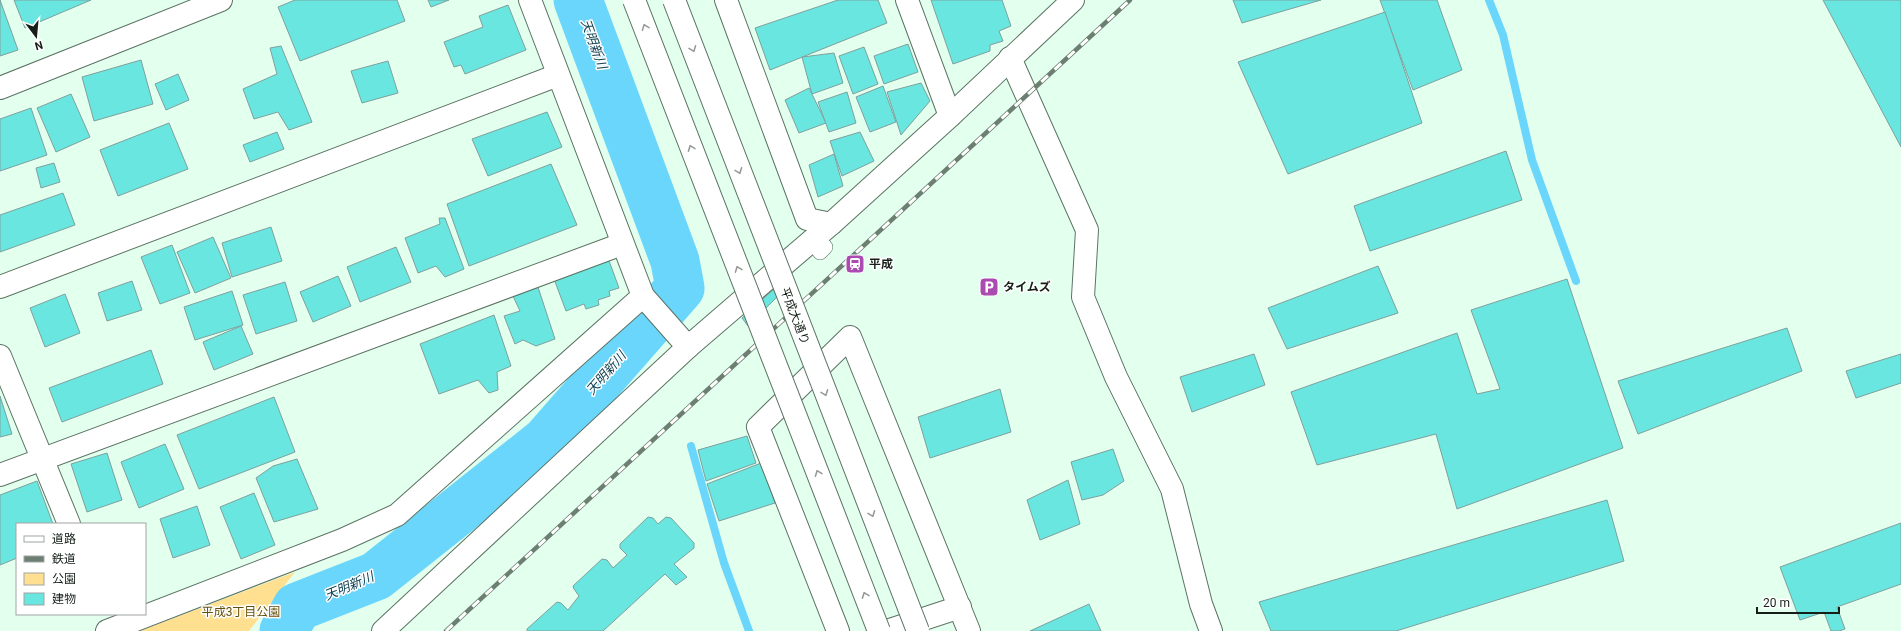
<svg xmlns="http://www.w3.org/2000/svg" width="1901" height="631" viewBox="0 0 1901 631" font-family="Roboto,'Noto Sans JP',sans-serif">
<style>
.green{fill:#ffe090}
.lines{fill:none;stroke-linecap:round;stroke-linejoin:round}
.stream{stroke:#6bd6fc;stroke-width:8}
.river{stroke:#6bd6fc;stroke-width:49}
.building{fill:#69e6df;stroke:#7fa09e}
.service-casing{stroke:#5b7364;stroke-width:16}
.minor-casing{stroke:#5b7364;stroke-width:24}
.service{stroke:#fff;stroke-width:15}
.minor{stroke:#fff;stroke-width:22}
.rail-casing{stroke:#6d7f73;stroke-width:4.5}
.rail{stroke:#fff;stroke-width:3;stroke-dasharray:9;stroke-linecap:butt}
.tertiary-bridge-casing{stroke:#5b7364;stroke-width:24;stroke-linecap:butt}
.tertiary-bridge{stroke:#fff;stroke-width:22}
.oneway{stroke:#969a97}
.labels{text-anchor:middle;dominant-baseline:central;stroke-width:3;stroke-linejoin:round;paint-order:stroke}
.poi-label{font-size:12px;font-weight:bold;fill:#151f18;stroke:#fff;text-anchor:start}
.street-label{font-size:12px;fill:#151f18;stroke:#fff}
.park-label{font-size:12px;fill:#654f0a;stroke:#fff}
.water-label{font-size:13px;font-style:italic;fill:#124252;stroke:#fff}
</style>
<rect width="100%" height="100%" fill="#e3ffed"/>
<polygon class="green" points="295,572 249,631 140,631"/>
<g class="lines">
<g class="stream">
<polyline points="1489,0 1503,35 1532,160 1576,281"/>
<polyline points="691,446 724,563 749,631"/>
</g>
<polyline class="river" points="284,631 297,607 376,576 546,441 680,288 675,261 578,0"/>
</g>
<g class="building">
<polygon points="0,0 18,50 0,56"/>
<polygon points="14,0 91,0 25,28"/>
<polygon points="295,0 397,0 405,21 300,61 278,7"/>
<polygon points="428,0 449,0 431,7"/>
<polygon points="838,0 878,0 887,23 770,70 755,28"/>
<polygon points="931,0 1002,0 1011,26 999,31 1003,41 990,45 990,51 953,64"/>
<polygon points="1233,0 1321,0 1242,23"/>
<polygon points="1380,0 1437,0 1462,70 1413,90"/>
<polygon points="1823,0 1901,0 1901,147"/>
<polygon points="508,5 526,50 465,74 461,65 454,67 444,42 483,27 479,16"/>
<polygon points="1385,12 1422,123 1288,174 1238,62"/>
<polygon points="908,44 918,72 884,84 874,56"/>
<polygon points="281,46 312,122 289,130 278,112 254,119 243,89 277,74 270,48"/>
<polygon points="864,47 878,84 853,94 839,56"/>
<polygon points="834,53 843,83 812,94 802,57"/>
<polygon points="141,60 153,104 94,121 82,77"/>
<polygon points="388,61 398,93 362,103 351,71"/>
<polygon points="178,74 189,100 166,110 155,84"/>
<polygon points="921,83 930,101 901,135 887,92"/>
<polygon points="883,86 896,122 870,132 856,97"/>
<polygon points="809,88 826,123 799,133 785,100"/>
<polygon points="847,92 856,123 829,132 818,102"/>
<polygon points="71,94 90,137 56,152 37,108"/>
<polygon points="31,108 47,155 0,171 0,119"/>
<polygon points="547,112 562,147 488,176 472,139"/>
<polygon points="169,123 188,169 118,196 100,150"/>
<polygon points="277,132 284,149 250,162 243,145"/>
<polygon points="860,132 874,161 842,176 830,141"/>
<polygon points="1506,151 1522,200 1370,251 1354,206"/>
<polygon points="834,154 843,186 818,197 809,165"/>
<polygon points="54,163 60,182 41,188 36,168"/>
<polygon points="551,164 577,225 469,266 447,204"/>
<polygon points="63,193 75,225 0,252 0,215"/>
<polygon points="439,218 445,218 464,269 445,277 436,266 418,273 405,238 440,224"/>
<polygon points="271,227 282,261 232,277 222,243"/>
<polygon points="213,237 231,278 195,293 177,252"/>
<polygon points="172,245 190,293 160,304 141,257"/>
<polygon points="396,247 411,282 360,302 347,267"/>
<polygon points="608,258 619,288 609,291 610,296 598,300 599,305 586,309 584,304 566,311 554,279"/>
<polygon points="1378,266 1398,313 1287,349 1268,308"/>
<polygon points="338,276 351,306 313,322 300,292"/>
<polygon points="786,278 791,283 748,326 742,318"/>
<polygon points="1567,279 1623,448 1457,509 1436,434 1317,465 1291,392 1457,333 1477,394 1500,389 1471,310"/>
<polygon points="132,281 142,310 107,321 98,293"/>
<polygon points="285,282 297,321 256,334 243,295"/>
<polygon points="537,284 555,339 536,346 523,340 515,344 504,316 520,311 512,294"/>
<polygon points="232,291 243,325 195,340 184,307"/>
<polygon points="65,294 80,333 45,347 30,308"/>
<polygon points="494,315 511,366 497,372 498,390 489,393 478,380 439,394 420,344"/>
<polygon points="241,326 253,354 214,370 203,342"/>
<polygon points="1787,328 1802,371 1638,434 1618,381"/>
<polygon points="151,350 163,384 62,422 49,388"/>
<polygon points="1254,354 1265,385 1192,412 1180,377"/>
<polygon points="1901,354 1901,383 1856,398 1846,371"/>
<polygon points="1000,389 1011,432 930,458 918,417"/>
<polygon points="0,396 12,434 0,437"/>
<polygon points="274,397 295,452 199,489 177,435"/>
<polygon points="747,436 756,463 706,481 698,450"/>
<polygon points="165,444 184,489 139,508 121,462"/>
<polygon points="1113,449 1124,481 1103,495 1082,500 1071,462"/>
<polygon points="107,453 122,500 87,512 71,464"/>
<polygon points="297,459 318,509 274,522 256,478 273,466"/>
<polygon points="761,463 775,503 719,521 707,484"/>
<polygon points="1068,480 1080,524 1040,540 1027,500"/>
<polygon points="37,481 53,524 17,524 17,558 0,565 0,495"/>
<polygon points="254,493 275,545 241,559 220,507"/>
<polygon points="1607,500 1624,561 1396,631 1271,631 1259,602"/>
<polygon points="197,506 210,545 173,558 160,519"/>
<polygon points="648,517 653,518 658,524 666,517 671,518 694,543 694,548 674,564 687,577 676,585 665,574 603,631 527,631 527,629 557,602 561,603 568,610 579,596 574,589 573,586 602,559 607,560 613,568 627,555 620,548 620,544"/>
<polygon points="1901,523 1901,584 1837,607 1845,629 1839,631 1831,631 1824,612 1800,620 1780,567"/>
<polygon points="1089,604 1101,631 1030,631"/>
</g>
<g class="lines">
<defs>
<polyline id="service" points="815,237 825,247 820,252"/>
<g id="minor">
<polyline points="530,0 643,296 688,347"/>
<polyline points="726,0 807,219 831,224"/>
<polyline points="907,0 950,116"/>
<polyline points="1010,58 1087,230 1083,297 1116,377 1172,489 1201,604 1211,631"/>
<polyline points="0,88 221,0"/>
<polyline points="0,287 558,75"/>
<polyline points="0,356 69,524"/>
<polyline points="0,475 622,244"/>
<polyline points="107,631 342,540 397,515 643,296"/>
<polyline points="383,631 688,347 831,224 950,116 1073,0"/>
<polyline points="838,631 758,427 850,337 969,631"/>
<polyline points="887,631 960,607"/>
</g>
</defs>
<use href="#service" class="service-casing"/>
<use href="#minor" class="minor-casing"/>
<use href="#service" class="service"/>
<use href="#minor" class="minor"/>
<defs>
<polyline id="rail" points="446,631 1130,0"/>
</defs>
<use href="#rail" class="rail-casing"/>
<use href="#rail" class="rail"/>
<defs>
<g id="tertiary-bridge">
<polyline points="634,0 879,631"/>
<polyline points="674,0 918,631"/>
</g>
</defs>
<use href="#tertiary-bridge" class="tertiary-bridge-casing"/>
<use href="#tertiary-bridge" class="tertiary-bridge"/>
</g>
<defs><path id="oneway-chevron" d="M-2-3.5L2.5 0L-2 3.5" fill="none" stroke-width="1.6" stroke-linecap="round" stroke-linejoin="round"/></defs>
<g class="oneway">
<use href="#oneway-chevron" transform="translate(645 27) rotate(-111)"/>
<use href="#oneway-chevron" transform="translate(693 49) rotate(69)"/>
<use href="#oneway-chevron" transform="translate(691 148) rotate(-111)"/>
<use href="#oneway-chevron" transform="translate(739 171) rotate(69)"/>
<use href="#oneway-chevron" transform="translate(738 269) rotate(-111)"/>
<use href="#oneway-chevron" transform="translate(825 393) rotate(69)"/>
<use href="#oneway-chevron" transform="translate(818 473) rotate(-111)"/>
<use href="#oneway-chevron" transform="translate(872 514) rotate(69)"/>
<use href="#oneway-chevron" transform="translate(865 595) rotate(-111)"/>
</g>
<defs>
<symbol id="station-square" viewBox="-11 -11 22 22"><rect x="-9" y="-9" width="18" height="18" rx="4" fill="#ab4ab1" stroke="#fff"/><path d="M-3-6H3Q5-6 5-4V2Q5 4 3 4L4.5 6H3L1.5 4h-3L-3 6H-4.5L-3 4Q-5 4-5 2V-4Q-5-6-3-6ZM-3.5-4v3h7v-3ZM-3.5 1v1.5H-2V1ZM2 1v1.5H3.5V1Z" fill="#fff"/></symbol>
<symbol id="parking-square" viewBox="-11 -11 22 22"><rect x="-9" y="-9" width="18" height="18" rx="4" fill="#ab4ab1" stroke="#fff"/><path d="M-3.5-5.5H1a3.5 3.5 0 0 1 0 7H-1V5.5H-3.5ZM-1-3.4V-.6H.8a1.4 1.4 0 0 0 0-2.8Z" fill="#fff"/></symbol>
</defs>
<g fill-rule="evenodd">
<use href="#station-square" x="844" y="253" width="22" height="22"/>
<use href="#parking-square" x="978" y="276" width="22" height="22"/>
</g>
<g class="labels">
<g class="poi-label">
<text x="869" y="264">平成</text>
<text x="1003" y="287">タイムズ</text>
</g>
<g class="street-label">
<text transform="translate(795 316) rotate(69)">平成大通り</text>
</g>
<g class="park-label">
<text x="241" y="612">平成3丁目公園</text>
</g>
<g class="water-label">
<text transform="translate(594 44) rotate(70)">天明新川</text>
<text transform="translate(606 373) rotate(-49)">天明新川</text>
<text transform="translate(349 586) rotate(-23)">天明新川</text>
</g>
</g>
<rect x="16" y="523" width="130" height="92" fill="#ffffff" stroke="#a1a5a3"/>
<rect x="24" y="536" width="20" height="6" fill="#ffffff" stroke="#a1a5a3"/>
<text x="52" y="543" font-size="12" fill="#151f18">道路</text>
<rect x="24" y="556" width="20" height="6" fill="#6d7f73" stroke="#a1a5a3"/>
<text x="52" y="563" font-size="12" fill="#151f18">鉄道</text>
<rect x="24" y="573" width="20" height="12" fill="#ffe090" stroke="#a1a5a3"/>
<text x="52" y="583" font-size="12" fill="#151f18">公園</text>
<rect x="24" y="593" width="20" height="12" fill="#69e6df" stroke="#a1a5a3"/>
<text x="52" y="603" font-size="12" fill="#151f18">建物</text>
<g transform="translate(36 36) rotate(164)" stroke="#ffffff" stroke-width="3" paint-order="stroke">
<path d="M0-3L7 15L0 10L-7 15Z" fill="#151f18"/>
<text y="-6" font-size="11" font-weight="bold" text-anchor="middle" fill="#151f18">N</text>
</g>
<path d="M1757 607v6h82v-6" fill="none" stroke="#151f18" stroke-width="2"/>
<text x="1763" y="607" font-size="12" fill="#151f18" stroke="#ffffff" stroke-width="3" paint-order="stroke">20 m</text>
</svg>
